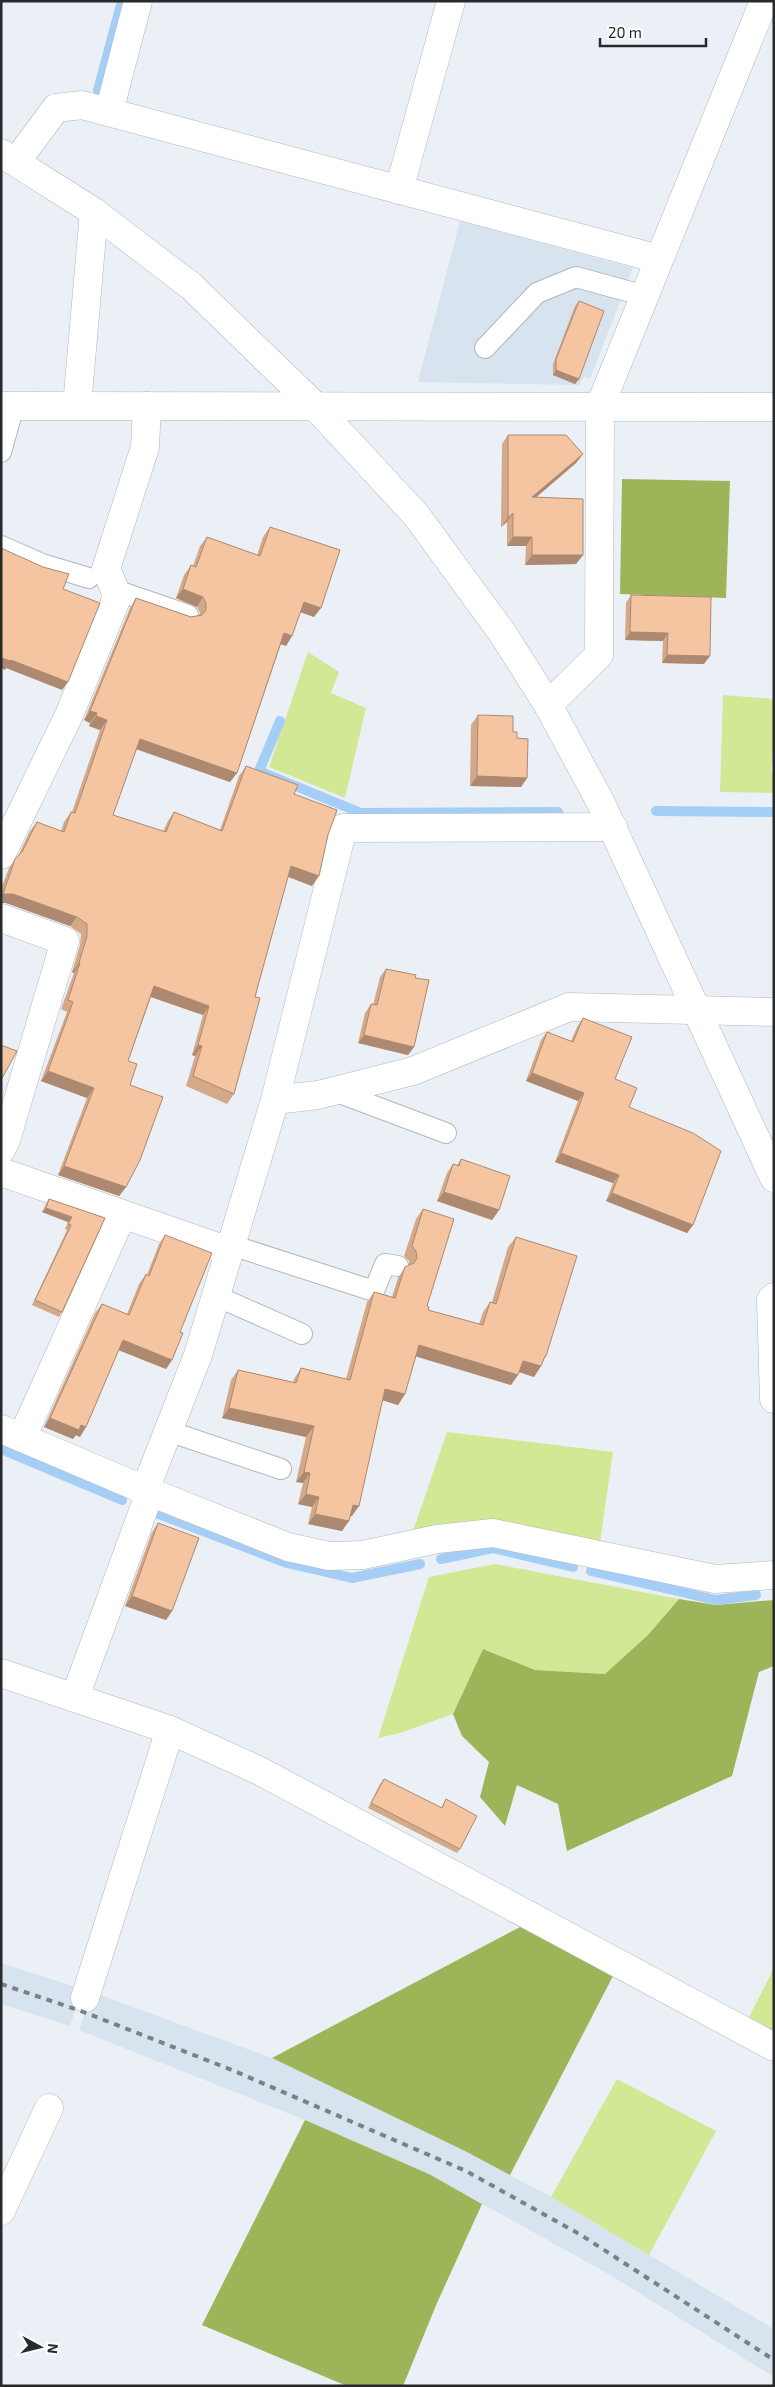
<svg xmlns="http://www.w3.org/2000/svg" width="775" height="2387" viewBox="0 0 775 2387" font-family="'Exo 2',sans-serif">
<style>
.built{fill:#d7e3ee}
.green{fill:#d2e895}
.forest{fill:#9eb458}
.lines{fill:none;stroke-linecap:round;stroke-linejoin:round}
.stream{stroke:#a5cef7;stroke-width:10}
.service-casing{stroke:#b1b7bd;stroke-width:22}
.minor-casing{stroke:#b1b7bd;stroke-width:29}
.tertiary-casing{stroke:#b1b7bd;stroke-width:29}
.service{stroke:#fff;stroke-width:20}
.minor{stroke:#fff;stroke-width:28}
.tertiary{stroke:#fff;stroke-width:28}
.rail{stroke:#7c7f83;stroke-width:4;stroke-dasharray:6 6;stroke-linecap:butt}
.wall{fill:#d3a98a}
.shaded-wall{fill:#ac8970}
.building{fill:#f5c4a0;stroke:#ac8970}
</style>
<rect width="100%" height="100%" fill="#eaf0f6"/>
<g class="built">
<polygon points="460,221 633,268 590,379 584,377 579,385 418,382"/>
<polygon points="1,1963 82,1989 70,2026 1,2004"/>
<polygon points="92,1992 272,2058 465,2151 551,2197 774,2329 774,2377 612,2276 429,2174 305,2120 79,2030"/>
</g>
<g class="green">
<polygon points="308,652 339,672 331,693 366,708 345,798 269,767"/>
<polygon points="723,695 774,699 774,745 771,772 774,773 774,793 720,792"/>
<polygon points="447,1432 613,1452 600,1542 413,1531"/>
<polygon points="495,1564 679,1599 648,1635 606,1674 535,1670 483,1649 453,1714 400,1733 378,1738 429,1577"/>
<polygon points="774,1968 774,2032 748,2019"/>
<polygon points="617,2079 716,2131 649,2255 551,2197"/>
</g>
<g class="forest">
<polygon points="622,479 730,481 726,598 620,594"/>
<polygon points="679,1599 716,1605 774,1600 774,1666 759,1672 732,1776 567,1851 558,1804 517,1785 505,1826 480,1797 489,1762 462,1736 453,1714 483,1649 535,1670 605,1674 648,1635"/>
<polygon points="520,1927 613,1976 510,2175 465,2151 272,2058"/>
<polygon points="305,2120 429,2174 482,2204 437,2303 403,2386 347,2386 202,2325"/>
</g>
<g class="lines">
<g class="stream">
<polyline points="98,90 122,1"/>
<polyline points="280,721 259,771 361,813 558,812"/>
<polyline points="656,811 774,812"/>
<polyline points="1,1449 122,1500"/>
<polyline points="156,1513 287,1563 352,1578 420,1564"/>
<polyline points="441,1559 493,1548 573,1567"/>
<polyline points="591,1571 716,1600 756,1595"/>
</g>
<defs>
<g id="service">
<polyline points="485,348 537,293 576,277 645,296"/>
<polyline points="1,452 14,406"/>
<polyline points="1,546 42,564 89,578"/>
<polyline points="115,590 188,615"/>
<polyline points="334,1091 446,1133"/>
<polyline points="231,1245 374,1291 385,1264 398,1266"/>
<polyline points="216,1296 302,1334"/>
<polyline points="168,1431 281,1469"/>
</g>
<g id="minor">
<polyline points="109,112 138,1"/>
<polyline points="16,162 56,108 82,105 659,259"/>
<polyline points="399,190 451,1"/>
<polyline points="77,406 94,212"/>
<polyline points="548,705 599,655 600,406"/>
<polyline points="1,855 69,715 116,600 115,590 106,569 145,447 147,406"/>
<polyline points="1,918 65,941 6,1140 1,1150"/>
<polyline points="275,1100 318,1095 413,1071 569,1007 774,1012"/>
<polyline points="1,1172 229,1251"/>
<polyline points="774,1297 771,1300 774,1399"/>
<polyline points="1,1429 145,1490 288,1547 329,1556 363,1555 437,1539 493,1533 715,1579 774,1575"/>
<polyline points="22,1438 122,1215"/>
<polyline points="1,1673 170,1730 260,1771 774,2047"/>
<polyline points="75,1697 146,1503 145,1490 198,1355 275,1100 343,828 613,827"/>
<polyline points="85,1998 170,1730"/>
<polyline points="1,2211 49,2108"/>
</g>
<g id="tertiary">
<polyline points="1,153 94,212 191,286 314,405 416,515 503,634 548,705 601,803 774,1178"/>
<polyline points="1,406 774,407"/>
<polyline points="600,406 764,1"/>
</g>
</defs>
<use href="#service" class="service-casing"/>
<use href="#minor" class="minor-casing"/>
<use href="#tertiary" class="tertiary-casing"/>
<use href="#service" class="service"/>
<use href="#minor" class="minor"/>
<use href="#tertiary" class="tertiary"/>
<polyline class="rail" points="1,1984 81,2011 232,2070 466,2171 581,2235 774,2360"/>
</g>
<g class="wall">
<polygon points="579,301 579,379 575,384 553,375 553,364 575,306"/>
<polygon points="508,435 583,454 576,463 536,497 583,555 576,564 525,565 526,546 507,546 507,522 501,527 502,444"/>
<polygon points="270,527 314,617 300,612 292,636 286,646 281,644 237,773 230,782 136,749 113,815 163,832 168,821 174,812 220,830 239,776 246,766 294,794 328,835 312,886 288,877 259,982 234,1094 227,1104 186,1086 195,1056 192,1055 203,1015 151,997 128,1061 130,1085 126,1187 119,1196 58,1175 87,1098 41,1081 67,1012 61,1009 74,973 72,972 80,945 81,934 70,926 6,903 1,903 1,889 9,868 18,856 30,831 37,822 61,831 64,822 71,812 72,812 100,730 89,726 90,723 84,720 130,608 136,598 191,617 199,615 200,613 197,607 176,598 184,575 191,565 193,566 200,546 207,537 257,555 263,537"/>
<polygon points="631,595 704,664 662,663 663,641 625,640 626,603"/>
<polygon points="478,715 513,732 517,738 527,778 521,787 470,786 471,725"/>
<polygon points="386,969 415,978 414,1047 408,1055 358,1043 365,1013 371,1004 373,1005 380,977"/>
<polygon points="583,1018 629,1107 693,1225 687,1233 606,1201 613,1183 555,1162 578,1101 526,1081 541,1040 547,1032 571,1041 577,1027"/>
<polygon points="461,1159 499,1210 492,1220 437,1201 447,1173 453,1164 457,1165"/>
<polygon points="49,1199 105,1218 62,1312 59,1317 32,1305 67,1230 65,1229 68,1222 42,1212 46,1204"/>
<polygon points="423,1209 427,1306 428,1310 479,1324 483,1312 490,1302 492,1302 508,1247 516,1237 543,1362 541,1366 534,1377 519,1372 511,1385 416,1356 405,1394 398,1405 382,1400 352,1516 351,1516 342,1531 308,1524 312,1507 298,1504 303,1483 296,1482 306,1437 222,1418 231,1380 238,1370 293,1382 294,1379 301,1368 346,1379 367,1302 374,1292 392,1297 398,1278 405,1267 409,1265 409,1261 404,1256 416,1219"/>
<polygon points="165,1235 180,1332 172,1360 166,1369 118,1350 80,1437 76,1435 73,1439 44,1427 95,1313 102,1304 127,1314 139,1284 146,1274 147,1275 159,1244"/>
<polygon points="158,1523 172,1611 166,1620 125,1606 152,1532"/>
<polygon points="384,1779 441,1808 446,1799 460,1849 457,1853 368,1808 380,1784"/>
</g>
<g class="shaded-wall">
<polygon points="556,370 579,379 575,384 553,375"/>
<polygon points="583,454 576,463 526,506 532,497"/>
<polygon points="513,513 507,522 501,527 508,518"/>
<polygon points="513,537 532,537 526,546 507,546"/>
<polygon points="532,555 583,555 576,564 525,565"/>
<polygon points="183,589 203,597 197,607 176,598"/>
<polygon points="304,602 321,608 314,617 297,611"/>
<polygon points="630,632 668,633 663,641 625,640"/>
<polygon points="284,633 292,636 286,646 278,643"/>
<polygon points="667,655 710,656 704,664 662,663"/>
<polygon points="1,658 11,660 68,682 62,690 6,668 5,670 1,668"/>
<polygon points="90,711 97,713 90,723 84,720"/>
<polygon points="96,716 107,720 100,730 89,726"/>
<polygon points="140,739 237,773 230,782 133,748"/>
<polygon points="477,776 527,778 521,787 470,786"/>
<polygon points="291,866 319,876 312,886 284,875"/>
<polygon points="3,894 13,894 77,917 70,926 6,903 1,903 1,896"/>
<polygon points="79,963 80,963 74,973 72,972"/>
<polygon points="154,986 209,1006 203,1015 148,996"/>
<polygon points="364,1035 414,1047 408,1055 358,1043"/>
<polygon points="198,1045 202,1046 195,1056 192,1055"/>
<polygon points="48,1071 94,1088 87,1098 41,1081"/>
<polygon points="532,1073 584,1093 578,1101 526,1081"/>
<polygon points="561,1153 619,1175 613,1183 555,1162"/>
<polygon points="64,1166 126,1187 119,1196 58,1175"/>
<polygon points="444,1192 499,1210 492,1220 437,1201"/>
<polygon points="612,1193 693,1225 687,1233 606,1201"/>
<polygon points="46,1208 72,1217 68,1222 42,1212"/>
<polygon points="123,1340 172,1360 166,1369 116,1349"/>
<polygon points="419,1345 518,1375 511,1385 411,1355"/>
<polygon points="545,1356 546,1356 540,1366 541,1366 534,1377 516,1371 523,1361"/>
<polygon points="385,1389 405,1394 398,1405 378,1399"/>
<polygon points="229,1408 314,1426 306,1437 222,1418"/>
<polygon points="50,1418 81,1425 86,1427 80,1437 76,1435 73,1439 44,1427"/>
<polygon points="304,1472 310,1473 303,1483 296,1482"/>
<polygon points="306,1494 319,1497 312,1507 298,1504"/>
<polygon points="353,1505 359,1506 352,1516 346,1515"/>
<polygon points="315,1514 349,1521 342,1531 308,1524"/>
<polygon points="132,1596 172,1611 166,1620 125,1606"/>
</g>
<g class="building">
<polygon points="579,301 604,311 579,379 556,370 556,359"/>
<polygon points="508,435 566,435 583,454 532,497 583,499 583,555 532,555 532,537 513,537 513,513 508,518"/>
<polygon points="270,527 340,550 321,608 304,602 292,636 284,633 237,773 140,739 113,815 166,832 174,812 222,831 246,766 298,785 294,794 337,810 328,835 319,876 291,866 259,982 255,997 260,998 234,1094 193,1076 202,1046 198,1045 209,1006 154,986 128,1061 137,1064 130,1085 163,1097 140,1160 126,1187 64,1166 94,1088 48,1071 73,1002 68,1000 80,963 79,963 87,936 87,924 77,917 13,894 3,894 15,859 22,852 37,822 64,832 71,812 75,813 107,720 96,716 97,713 90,711 136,598 191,617 202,615 206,610 206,604 203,597 183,589 191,565 196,567 207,537 260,556"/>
<polygon points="1,548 43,567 69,574 63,589 100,603 68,682 11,660 11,661 1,658"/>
<polygon points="631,595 711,597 710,656 667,655 668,633 630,632"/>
<polygon points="478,715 513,716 513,732 517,732 517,738 528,739 527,778 477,776"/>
<polygon points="386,969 416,975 415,978 429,980 414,1047 364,1035 371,1004 377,1005"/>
<polygon points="583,1018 632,1037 615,1079 637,1088 629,1107 693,1133 721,1151 693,1225 612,1193 619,1175 561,1153 584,1093 532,1073 547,1032 573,1042"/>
<polygon points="1,1045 17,1051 1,1080"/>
<polygon points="461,1159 510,1176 499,1210 444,1192 453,1164 459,1166"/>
<polygon points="49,1199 105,1218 62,1312 35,1300 71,1225 68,1224 72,1217 46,1208"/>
<polygon points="423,1209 454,1219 427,1306 429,1307 428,1310 483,1325 490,1302 496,1304 516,1237 577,1256 546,1356 545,1356 541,1366 523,1361 518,1375 419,1345 405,1394 385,1389 359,1506 353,1505 349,1521 315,1514 319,1497 306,1494 310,1473 304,1472 314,1426 229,1408 238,1370 296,1383 301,1368 350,1380 374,1292 395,1298 405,1267 414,1263 417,1258 416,1251 412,1246"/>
<polygon points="165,1235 212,1253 180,1332 183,1333 172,1360 123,1340 86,1427 81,1425 79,1430 50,1418 102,1304 129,1315 146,1274 149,1276"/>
<polygon points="158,1523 199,1538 172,1611 132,1596"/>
<polygon points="384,1779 442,1808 446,1799 477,1816 460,1849 371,1803"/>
</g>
<rect width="775" height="2387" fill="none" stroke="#27292b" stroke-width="5"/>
<g transform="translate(40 2347) rotate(97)" stroke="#fcfdfe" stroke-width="4" paint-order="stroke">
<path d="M0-4L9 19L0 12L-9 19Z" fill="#27292b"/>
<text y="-8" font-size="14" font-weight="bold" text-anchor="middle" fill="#27292b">N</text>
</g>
<path d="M600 38v8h106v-8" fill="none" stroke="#27292b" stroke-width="2.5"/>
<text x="608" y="38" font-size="15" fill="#27292b" stroke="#fcfdfe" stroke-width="4" paint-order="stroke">20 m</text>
</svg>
